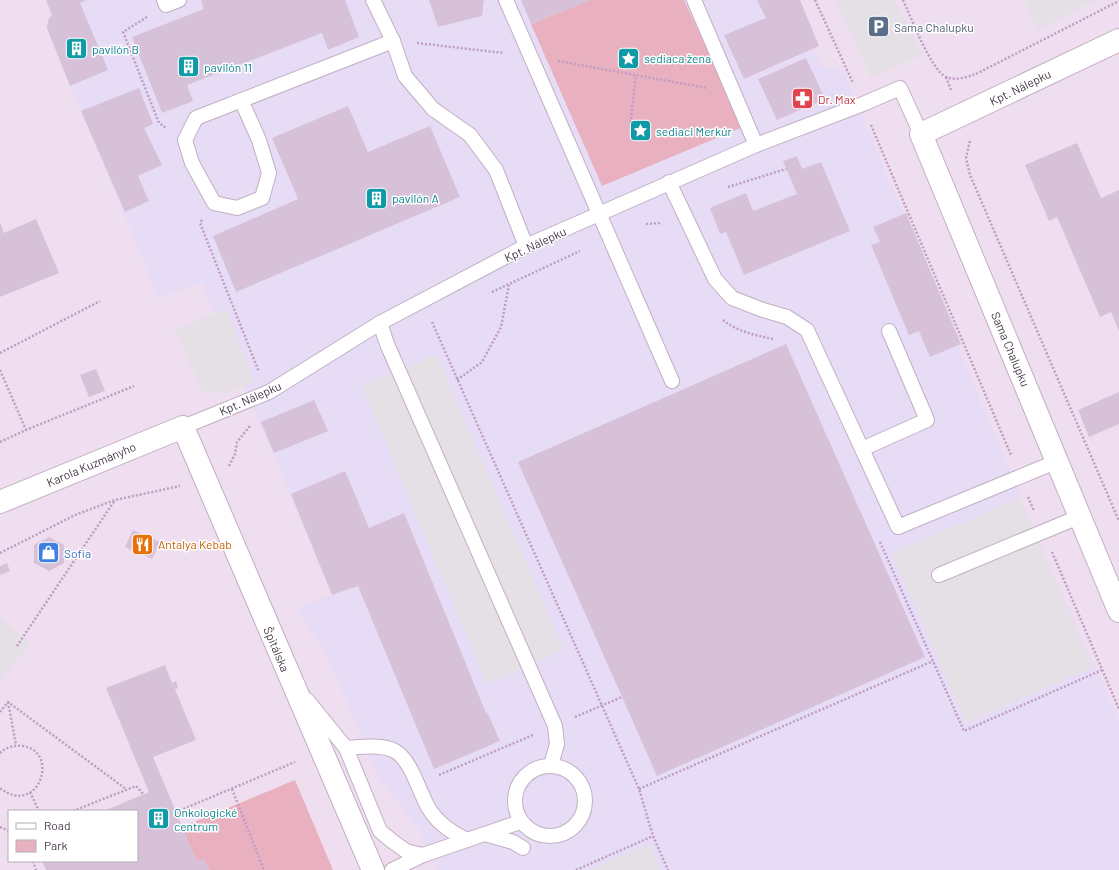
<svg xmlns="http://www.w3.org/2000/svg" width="1119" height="870" viewBox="0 0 1119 870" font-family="Barlow,sans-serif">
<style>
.residential{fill:#efdeef;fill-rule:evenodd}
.medical{fill:#e7dcf5}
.green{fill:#e9b1c0}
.parking{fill:#e5e0e6}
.building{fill:#d7c1d9}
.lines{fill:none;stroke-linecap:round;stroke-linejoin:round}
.service-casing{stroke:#c2aec3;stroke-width:16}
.minor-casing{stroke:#c2aec3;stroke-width:24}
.path{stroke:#bf9cc2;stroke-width:2.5;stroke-dasharray:2 2;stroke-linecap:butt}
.service{stroke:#fff;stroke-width:14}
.minor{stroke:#fff;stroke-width:22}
.labels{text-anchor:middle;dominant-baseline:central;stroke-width:3;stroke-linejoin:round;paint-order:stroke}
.service-label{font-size:12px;fill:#4e5e75;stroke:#fff;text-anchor:start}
.culture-label{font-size:12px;fill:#0d838f;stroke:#fff;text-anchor:start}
.street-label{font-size:12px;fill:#463748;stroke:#fff}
.health-label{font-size:12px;fill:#be3a42;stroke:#fff;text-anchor:start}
.food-label{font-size:12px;fill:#c56008;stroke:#fff;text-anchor:start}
.shop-label{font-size:12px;fill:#366cbe;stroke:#fff;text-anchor:start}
</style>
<rect width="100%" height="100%" fill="#f4e9f4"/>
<path class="residential" d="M0 0H1119V870H0ZM9 811H137V861H9Z"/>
<polygon class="medical" points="46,0 800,0 819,46 813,48 823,68 844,71 1048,562 1119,719 1119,870 438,870 419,829 379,778 328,659 297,608 332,595 201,282 159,299 47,28 48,20 52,15"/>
<g class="green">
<polygon points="590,0 684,0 743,127 602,186 531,24"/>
<polygon points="295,780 333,870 209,870 204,859 197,862 182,827"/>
</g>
<g class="parking">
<polygon points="836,0 896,0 922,55 871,78"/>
<polygon points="1024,0 1096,0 1038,30"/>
<polygon points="226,309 254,381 227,393 202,391 175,330"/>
<polygon points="436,355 564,650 487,684 362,386"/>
<polygon points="1020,498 1093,667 966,723 892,553"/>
<polygon points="0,617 31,644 0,679"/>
<polygon points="648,844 660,870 588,870"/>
</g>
<g class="building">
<polygon points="46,0 87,0 80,3 108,70 70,86 47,28 48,20 52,15"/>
<polygon points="203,0 345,0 359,37 328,50 322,33 187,85 193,101 162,113 132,37 204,9 201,1"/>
<polygon points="429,0 484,0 482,16 438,27"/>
<polygon points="521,0 590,0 531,24"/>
<polygon points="757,0 800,0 819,46 744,79 724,35 766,18"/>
<polygon points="806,58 825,99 777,120 758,79"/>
<polygon points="139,88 153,124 144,128 162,165 138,176 149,201 125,212 81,111"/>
<polygon points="348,106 368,152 430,126 460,197 236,292 213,236 298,199 272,138"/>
<polygon points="1077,143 1101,198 1119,190 1119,331 1111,312 1100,317 1057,217 1049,221 1025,165"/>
<polygon points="797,156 802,169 821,162 850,231 744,275 726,232 720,234 710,208 746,193 753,211 797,194 783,161"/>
<polygon points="906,213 961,344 930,357 919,331 909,335 871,245 880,242 873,227"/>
<polygon points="36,219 59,273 0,297 0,222 4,233"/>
<polygon points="786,344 925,657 657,776 518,462"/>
<polygon points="96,369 105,391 89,397 80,375"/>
<polygon points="1119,392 1119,424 1089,437 1078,410"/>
<polygon points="314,400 328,431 274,453 261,422"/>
<polygon points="345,471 369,528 404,513 486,713 487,712 500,741 434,769 358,586 332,595 291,494"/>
<polygon points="133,530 160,542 152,559 125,547"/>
<polygon points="49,537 64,545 64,563 49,571 34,563 34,545"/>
<polygon points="7,563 10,571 0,575 0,566"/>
<polygon points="165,665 172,683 176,681 178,688 175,689 196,740 153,757 197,862 204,859 209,870 46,870 42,861 137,861 137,811 104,811 149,792 106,688"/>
</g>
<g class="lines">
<defs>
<g id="service">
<polyline points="164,0 166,5 179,0"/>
<polyline points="373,0 393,41 405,76 433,109 470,135 496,170 526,246"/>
<polyline points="506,0 672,381"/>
<polyline points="694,0 756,145"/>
<polyline points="241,100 259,140 269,173 262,198 237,208 214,203 192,163 185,140 196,118 393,41"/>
<polyline points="669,182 715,279 732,298 763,310 787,317 807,330 898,527 1058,461"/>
<polyline points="380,323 387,344 555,726 557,744 551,765"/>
<polyline points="183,427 269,392 380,323 526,246 756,145 863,104 900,88 921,134"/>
<polyline points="862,449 927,420 889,331"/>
<polyline points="939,575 1081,516"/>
<polyline points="307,700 346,748 380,831 392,841 406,851 423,855"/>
<path d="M346 748C361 747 381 744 395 751 411 760 419 791 428 807 437 823 451 832 467 840"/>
<circle cx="550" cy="801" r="35"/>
<polyline points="485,834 513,842 523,848"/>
<polyline points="392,870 423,855 520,822"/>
</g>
<g id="minor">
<polyline points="1119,40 921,134 1119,611"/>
<polyline points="0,502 183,427 373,870"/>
</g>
</defs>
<use href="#service" class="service-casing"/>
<use href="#minor" class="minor-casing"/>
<g class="path">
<polyline points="815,0 853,83"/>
<path d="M903 0C911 17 931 70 946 77 956 81 967 77 976 74L1119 1"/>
<polyline points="147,17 123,32 159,123 166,128"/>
<polyline points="417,43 504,53"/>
<polyline points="558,61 707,88"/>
<polyline points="946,77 951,90"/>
<polyline points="871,125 1011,455"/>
<polyline points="630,127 636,75"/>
<polyline points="970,141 966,158 970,175 1119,521"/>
<polyline points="728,187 786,169"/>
<polyline points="202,220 200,223 259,372"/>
<polyline points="646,224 662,223"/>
<polyline points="492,292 580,251"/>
<path d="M723 320C738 332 755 335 773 339"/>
<polyline points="432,322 639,789 653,836 668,870"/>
<polyline points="0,353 100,301"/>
<polyline points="0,370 26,430"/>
<polyline points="457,380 482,362 501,327 509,285"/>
<polyline points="0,442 26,430 134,386"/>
<polyline points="229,466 235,454 237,442 250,426"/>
<polyline points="1028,497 1034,511"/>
<polyline points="880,542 964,731 1102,670"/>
<polyline points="1052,552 1119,709"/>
<polyline points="0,553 75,515 115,500 180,486"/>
<polyline points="17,646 115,500"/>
<polyline points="8,702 16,745"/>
<polyline points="0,712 8,702 126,789"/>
<polyline points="575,717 622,697"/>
<path d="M0 753C6 747 14 745 23 746 61 752 38 818 0 788"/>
<polyline points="439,775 533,735"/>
<polyline points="232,789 264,870"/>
<polyline points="639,789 933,661"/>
<polyline points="30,792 39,811"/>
<polyline points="73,811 136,786 143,794"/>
<polyline points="176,812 295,762"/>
<polyline points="0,827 9,831"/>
<polyline points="33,861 36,870"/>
<polyline points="576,870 653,836"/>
</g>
<use href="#service" class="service"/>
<use href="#minor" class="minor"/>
</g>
<defs>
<symbol id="parking-square" viewBox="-11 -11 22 22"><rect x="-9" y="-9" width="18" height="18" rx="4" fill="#5c6f8a" stroke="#fff"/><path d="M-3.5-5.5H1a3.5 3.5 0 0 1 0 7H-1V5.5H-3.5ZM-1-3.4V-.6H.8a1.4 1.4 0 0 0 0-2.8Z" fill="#fff"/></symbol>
<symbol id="building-square" viewBox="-11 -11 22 22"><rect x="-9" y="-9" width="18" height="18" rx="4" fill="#0f9aa8" stroke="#fff"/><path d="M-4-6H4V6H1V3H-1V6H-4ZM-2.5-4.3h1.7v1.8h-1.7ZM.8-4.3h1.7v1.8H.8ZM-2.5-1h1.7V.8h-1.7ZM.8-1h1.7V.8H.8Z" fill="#fff"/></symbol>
<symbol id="sight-square" viewBox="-11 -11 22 22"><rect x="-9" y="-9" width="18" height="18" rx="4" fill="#0f9aa8" stroke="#fff"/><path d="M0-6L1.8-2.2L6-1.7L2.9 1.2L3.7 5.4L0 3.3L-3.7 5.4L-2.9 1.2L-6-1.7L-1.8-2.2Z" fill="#fff"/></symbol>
<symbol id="pharmacy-square" viewBox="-11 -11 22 22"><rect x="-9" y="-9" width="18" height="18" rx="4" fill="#e0444e" stroke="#fff"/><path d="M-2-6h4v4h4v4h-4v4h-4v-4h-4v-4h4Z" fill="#fff"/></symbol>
<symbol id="restaurant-square" viewBox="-11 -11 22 22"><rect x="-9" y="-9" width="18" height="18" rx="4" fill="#e8710a" stroke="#fff"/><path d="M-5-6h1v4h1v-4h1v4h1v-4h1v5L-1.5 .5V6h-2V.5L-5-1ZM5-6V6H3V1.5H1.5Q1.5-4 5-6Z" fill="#fff"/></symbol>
<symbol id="shop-square" viewBox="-11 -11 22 22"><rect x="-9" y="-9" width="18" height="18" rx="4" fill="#3f7fe0" stroke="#fff"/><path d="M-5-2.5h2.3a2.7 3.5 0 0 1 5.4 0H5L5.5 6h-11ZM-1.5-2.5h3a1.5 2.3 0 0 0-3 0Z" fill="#fff"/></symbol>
</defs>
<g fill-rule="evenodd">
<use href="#parking-square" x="866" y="14" width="25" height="25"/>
<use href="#building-square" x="64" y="36" width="25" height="25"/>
<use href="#sight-square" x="616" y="46" width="25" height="25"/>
<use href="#building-square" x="176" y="54" width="25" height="25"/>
<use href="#pharmacy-square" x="790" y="86" width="25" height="25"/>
<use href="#sight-square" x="628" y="118" width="25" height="25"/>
<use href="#building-square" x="364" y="186" width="25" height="25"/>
<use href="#restaurant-square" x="130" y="532" width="25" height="25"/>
<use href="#shop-square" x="36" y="540" width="25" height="25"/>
<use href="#building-square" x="146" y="806" width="25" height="25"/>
</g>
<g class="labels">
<g class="service-label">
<text x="894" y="27">Sama Chalupku</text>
</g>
<g class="culture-label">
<text x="92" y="49">pavilón B</text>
<text x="644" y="58">sediaca žena</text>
<text x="204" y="67">pavilón 11</text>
<text x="656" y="131">sediaci Merkúr</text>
<text x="392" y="198">pavilón A</text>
<text x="174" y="812">Onkologické<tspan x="174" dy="14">centrum</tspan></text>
</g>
<g class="street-label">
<text transform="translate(1020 87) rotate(-26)">Kpt. Nálepku</text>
<text transform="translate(535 244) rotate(-25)">Kpt. Nálepku</text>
<text transform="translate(1011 349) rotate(67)">Sama Chalupku</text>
<text transform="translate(250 398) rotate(-24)">Kpt. Nálepku</text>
<text transform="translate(91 464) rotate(-23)">Karola Kuzmányho</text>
<text transform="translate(277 649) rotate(67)">Špitálska</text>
</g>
<g class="health-label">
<text x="818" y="99">Dr. Max</text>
</g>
<g class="food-label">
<text x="158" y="544">Antalya Kebab</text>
</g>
<g class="shop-label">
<text x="64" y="553">Sofia</text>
</g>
</g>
<rect x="8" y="810" width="130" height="52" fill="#ffffff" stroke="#b5afb6"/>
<rect x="16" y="823" width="20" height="6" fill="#ffffff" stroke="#b5afb6"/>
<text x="44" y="830" font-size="12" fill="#463748">Road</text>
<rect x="16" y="840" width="20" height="12" fill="#e9b1c0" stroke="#b5afb6"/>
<text x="44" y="850" font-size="12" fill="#463748">Park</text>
</svg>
